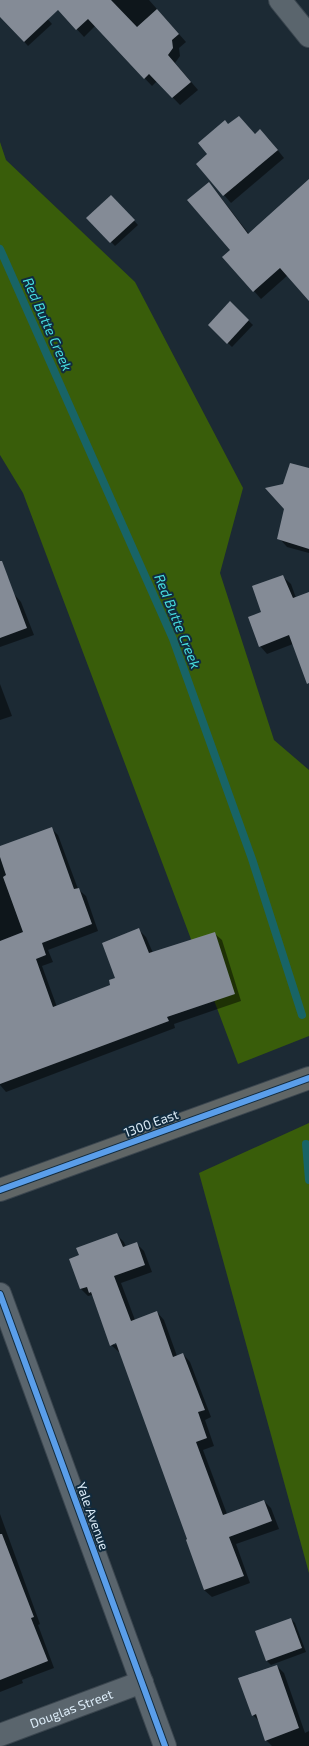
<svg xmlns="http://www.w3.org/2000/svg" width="309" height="1746" viewBox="0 0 309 1746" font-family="'Exo 2',sans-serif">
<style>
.forest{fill:#395d0a}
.shadow{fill:#0007;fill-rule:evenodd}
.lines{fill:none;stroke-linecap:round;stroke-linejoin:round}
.stream{stroke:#186466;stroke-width:8}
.building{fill:#848b96}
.minor-casing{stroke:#3b464f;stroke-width:24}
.major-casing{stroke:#3b464f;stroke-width:24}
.minor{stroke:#5a656d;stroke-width:22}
.major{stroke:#606666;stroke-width:22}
.cycleway-casing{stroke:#112b3e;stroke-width:8}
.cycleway{stroke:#5a9eea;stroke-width:6}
.labels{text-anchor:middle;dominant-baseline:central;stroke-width:4;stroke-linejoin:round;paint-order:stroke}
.street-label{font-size:13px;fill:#dbebf7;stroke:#112b3e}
.water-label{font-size:14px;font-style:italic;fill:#47dee0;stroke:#112b3e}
</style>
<rect width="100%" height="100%" fill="#1c2a34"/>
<g class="forest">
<polygon points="0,142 6,160 135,282 243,488 220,573 274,740 309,770 309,1036 238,1064 23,493 0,455"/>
<polygon points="309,1123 309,1573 199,1173"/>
</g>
<g class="shadow">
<polygon points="0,0 31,0 52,24 28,46 0,14"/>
<polygon points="50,0 149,0 186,42 179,48 180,56 175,63 198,90 180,105 157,81 152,86 95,26 84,37"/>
<polygon points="229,126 268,138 284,158 231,203 224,195 209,154"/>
<polygon points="309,182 309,299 288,275 261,299 254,291 231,250 209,183 216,191 249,234"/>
<polygon points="115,200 138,225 115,246 88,218"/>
<polygon points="230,303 253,325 232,347 209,325"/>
<polygon points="309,468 309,553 287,547 280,539 285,509 284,485"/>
<polygon points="283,577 291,584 296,598 309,593 309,675 293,644 267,654 260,646 262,613"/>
<polygon points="14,594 21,602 34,635 0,647 0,600"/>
<polygon points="0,684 12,716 0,720"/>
<polygon points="51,828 58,835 78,889 86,896 98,931 48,950 53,962 42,966 57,1007 112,986 139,930 146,937 153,953 214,933 222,940 241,1001 174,1024 175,1028 6,1092 0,1085 0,847"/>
<path d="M117 1235 124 1242 126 1247 136 1243 144 1251 152 1272 121 1283 135 1320 157 1312 164 1320 177 1356 183 1354 190 1362 211 1417 205 1420 214 1446 203 1450 227 1514 264 1501 271 1508 279 1529 236 1544 250 1583 212 1597 204 1590 189 1540 120 1352H119L111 1345 92 1295 88 1296 81 1289 80 1256ZM121 1341V1343L114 1345V1343Z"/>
<polygon points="0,1514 40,1624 38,1625 54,1668 22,1680 23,1683 0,1692"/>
<polygon points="291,1619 295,1623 306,1652 271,1665 267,1661"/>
<polygon points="277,1666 284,1673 305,1733 309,1731 309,1746 272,1746 266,1740 259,1721 253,1715"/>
</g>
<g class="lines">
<g class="stream">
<polyline points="0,249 173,639 252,859 302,1015"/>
<polyline points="306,1144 309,1180"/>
</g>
</g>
<g class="building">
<polygon points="0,0 111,0 137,27 157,9 179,34 172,40 173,48 168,55 191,82 172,98 149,74 144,79 88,19 76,30 58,10 24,42 0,17"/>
<polygon points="239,116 255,134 260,129 278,150 223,196 196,164 207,154 198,143 225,120 228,124"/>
<polygon points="309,179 309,301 280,268 253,292 222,257 230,250 187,200 209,182 248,234"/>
<polygon points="111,195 135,220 110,243 86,218"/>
<polygon points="230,301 249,320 227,344 208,325"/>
<polygon points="290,463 309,468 309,549 277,539 284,509 265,488 283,484"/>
<polygon points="0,561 2,561 27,628 0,638"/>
<polygon points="283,575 293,598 309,592 309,683 307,684 289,635 259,647 248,617 261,612 252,586"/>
<polygon points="52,827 74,889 79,888 92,924 42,943 46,955 36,959 53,1007 110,985 109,980 115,978 102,943 139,928 149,953 215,932 235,994 167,1017 169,1021 0,1084 0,941 23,932 3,877 6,875 0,857 0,846"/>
<polygon points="117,1233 123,1247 137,1242 145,1265 114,1276 131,1321 157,1311 173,1357 183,1353 205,1410 198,1412 207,1438 196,1442 223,1515 264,1500 272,1521 229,1537 244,1576 204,1590 186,1540 187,1539 116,1343 110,1346 91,1292 89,1293 87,1287 80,1289 69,1259 79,1255 76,1248"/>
<polygon points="0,1534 2,1534 34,1617 31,1618 48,1661 0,1680"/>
<polygon points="291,1618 302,1648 266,1661 255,1631"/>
<polygon points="277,1665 299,1728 265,1741 256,1714 252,1716 238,1678"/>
</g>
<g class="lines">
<defs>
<g id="minor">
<polyline points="280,0 309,36"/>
<polyline points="0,1294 165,1746"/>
<path id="s1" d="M0 1735 142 1682"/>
</g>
<polyline id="major" points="0,1190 309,1078"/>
</defs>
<use href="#minor" class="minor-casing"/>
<use href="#major" class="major-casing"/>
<use href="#minor" class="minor"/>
<use href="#major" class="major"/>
<defs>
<g id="cycleway">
<polyline points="0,1190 309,1078"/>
<polyline points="0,1294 165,1746"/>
</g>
</defs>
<use href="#cycleway" class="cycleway-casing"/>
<use href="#cycleway" class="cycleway"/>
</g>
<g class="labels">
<g class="street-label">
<text transform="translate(151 1123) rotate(-20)">1300 East</text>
<text transform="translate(93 1516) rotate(70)">Yale Avenue</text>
<text stroke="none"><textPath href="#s1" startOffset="76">Douglas Street</textPath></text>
</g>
<g class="water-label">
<text transform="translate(48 324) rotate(66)">Red Butte Creek</text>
<text transform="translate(178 621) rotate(68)">Red Butte Creek</text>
</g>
</g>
</svg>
